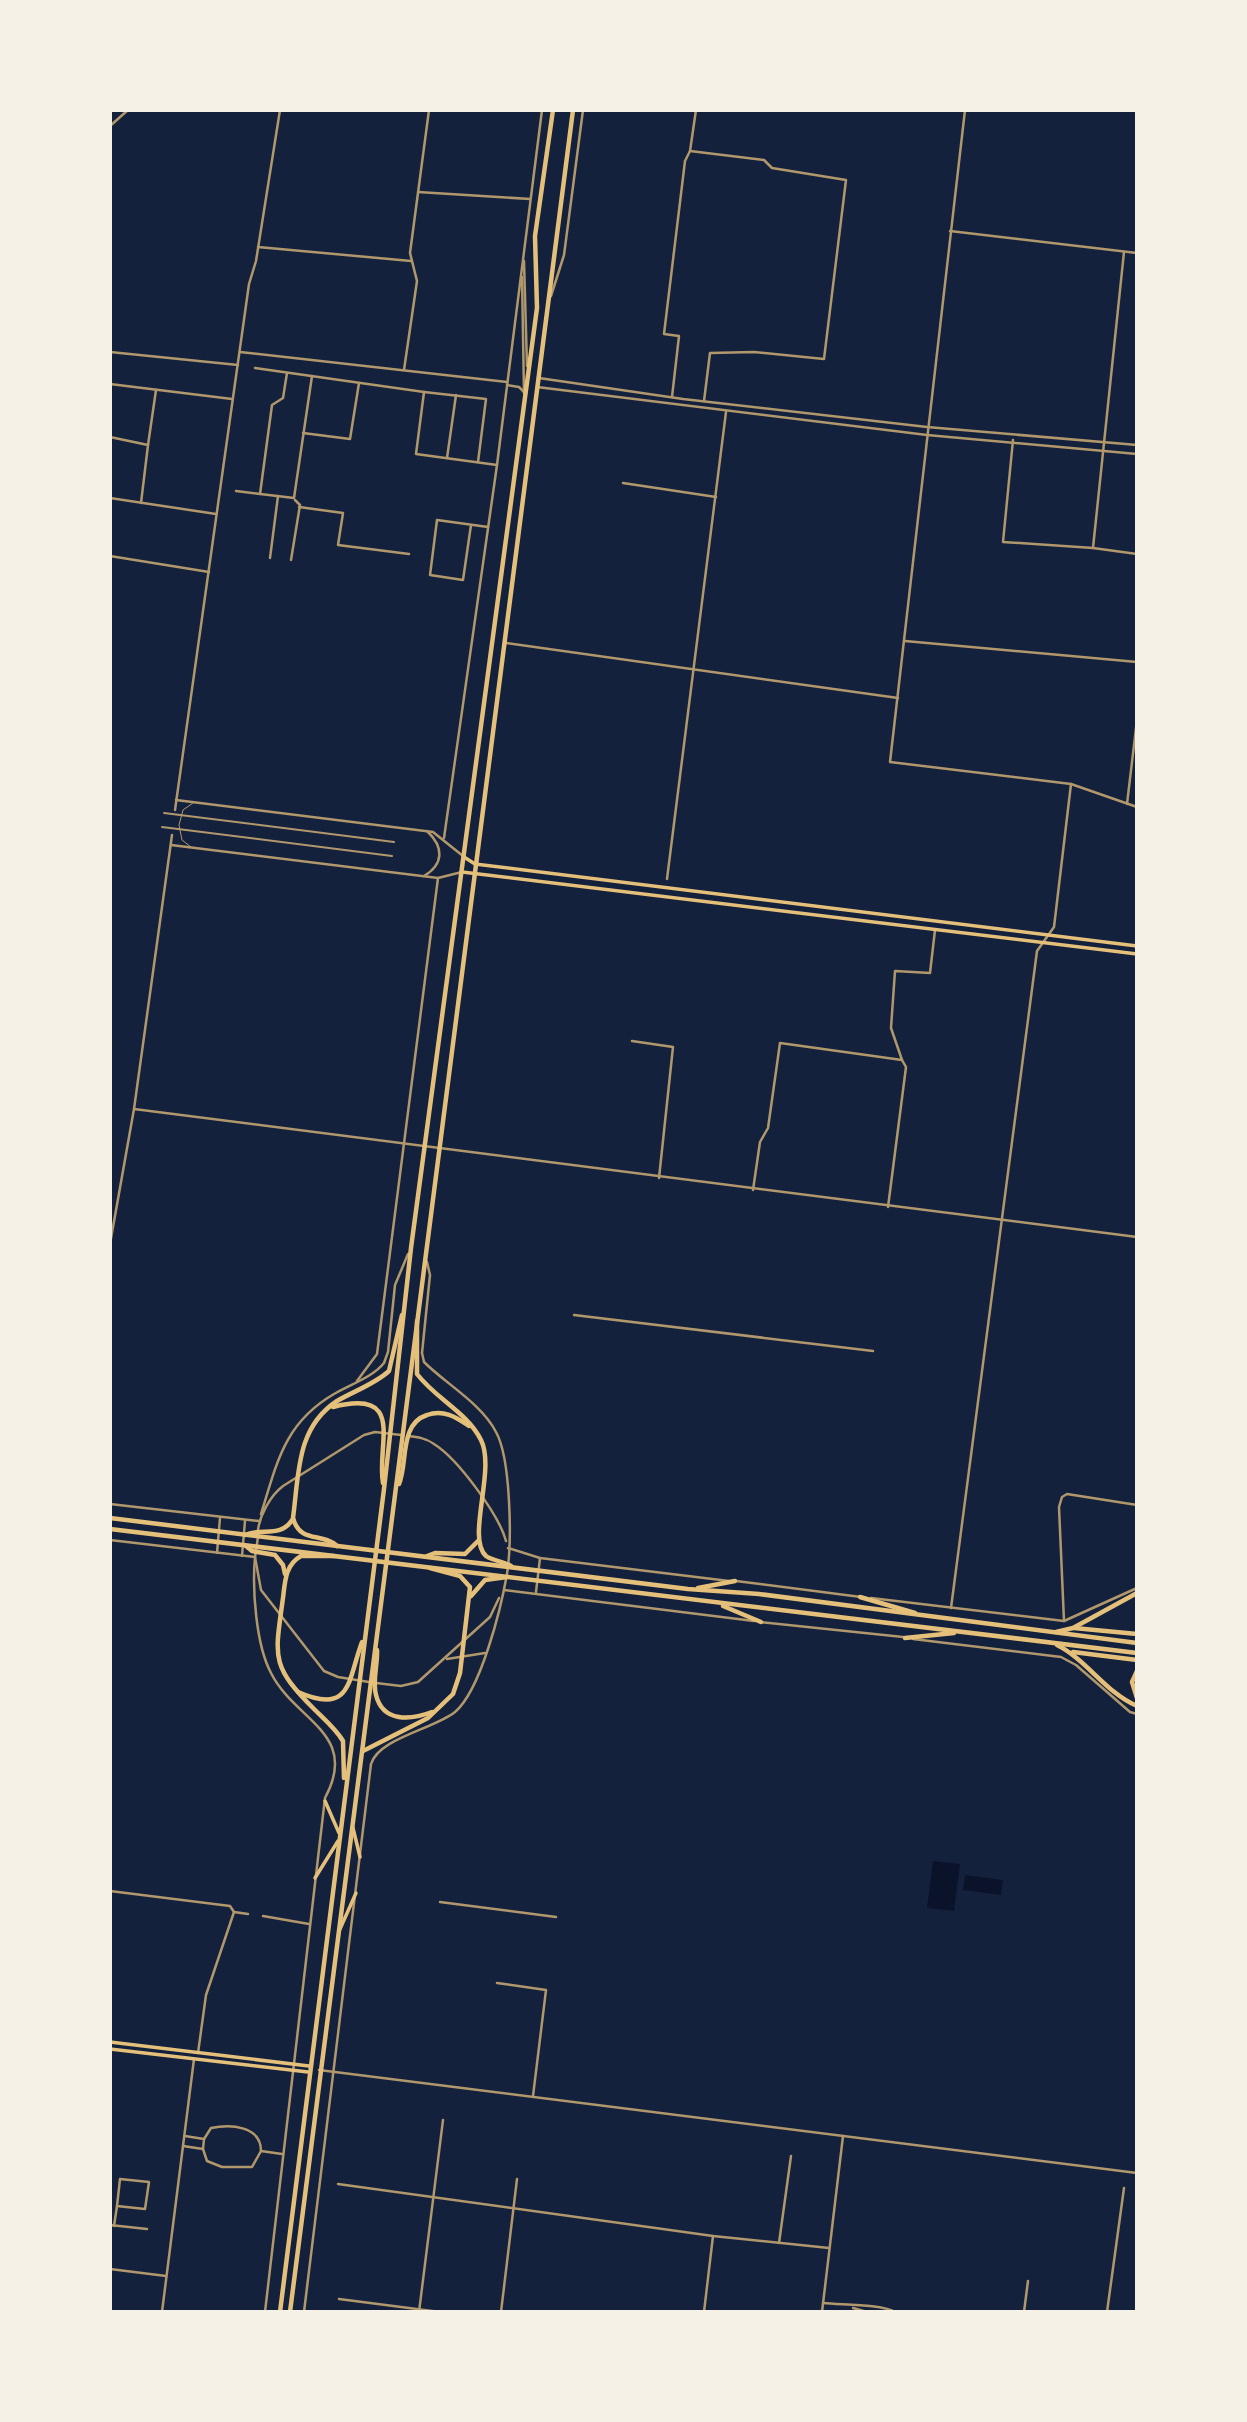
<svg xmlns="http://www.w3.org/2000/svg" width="1247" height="2422" viewBox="0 0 1247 2422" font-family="Poppins,sans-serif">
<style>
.water{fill:#0b132b}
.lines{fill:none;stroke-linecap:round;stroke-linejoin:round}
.service{stroke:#b1986c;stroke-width:1}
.pedestrian{stroke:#b1986c;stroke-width:2}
.minor{stroke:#b1986c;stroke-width:2.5}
.tertiary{stroke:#b1986c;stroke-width:2.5}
.secondary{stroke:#e5c07b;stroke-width:3.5}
.primary{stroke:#e5c07b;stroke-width:3.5}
.trunk{stroke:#e5c07b;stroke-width:4.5}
</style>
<rect width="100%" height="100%" fill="#14213d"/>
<g class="water">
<polygon points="933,1861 960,1864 954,1911 927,1908"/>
<polygon points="965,1875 1003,1880 1001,1895 963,1890"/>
</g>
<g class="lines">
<polyline class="service" points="191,847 182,840 179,825 183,810 193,803"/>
<g class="pedestrian">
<polyline points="164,813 394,842"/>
<polyline points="162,827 392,856"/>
</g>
<g class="minor">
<polyline points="965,110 890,762 1071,784 1137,807"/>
<polyline points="1132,110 1137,111"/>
<polyline points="110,126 128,110"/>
<polyline points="690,151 764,160 772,168 846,180 824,359 754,352 710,353 704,401"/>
<polyline points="418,192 530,199"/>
<polyline points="950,231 1137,253"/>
<polyline points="258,247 411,261"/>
<polyline points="522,277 524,393"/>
<polyline points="110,352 238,365"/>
<polyline points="255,368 424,392 416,454 497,465"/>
<polyline points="404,370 417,281 410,253 429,110"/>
<polyline points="110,384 232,399"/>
<polyline points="424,392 486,399 478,462"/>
<polyline points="672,397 679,336 664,334 685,161 690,151 696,110"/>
<polyline points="303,433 350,439 359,383"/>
<polyline points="110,437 148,445 141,503"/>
<polyline points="1013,440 1003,542 1093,548 1137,554"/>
<polyline points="148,445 156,390"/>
<polyline points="447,458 456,395"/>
<polyline points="623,483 716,497"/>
<polyline points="236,491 294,498 312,376"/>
<polyline points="260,494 272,405 283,398 287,373"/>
<polyline points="110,498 216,514"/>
<polyline points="299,507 343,513 338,545 409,554"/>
<polyline points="471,525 463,580 430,575 437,520 488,527"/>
<polyline points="1093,548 1124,252"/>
<polyline points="110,556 209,572"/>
<polyline points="270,558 278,496"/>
<polyline points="291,560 300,505 295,500"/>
<polyline points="905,641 1137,662"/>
<polyline points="506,643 898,698"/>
<polyline points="1127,804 1137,720"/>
<polyline points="667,879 726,412"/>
<polyline points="632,1041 673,1047 659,1178"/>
<polyline points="753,1190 760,1142 768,1128 780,1043 902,1060 891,1028 895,971 930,973 935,930"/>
<polyline points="888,1207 906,1067 902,1060"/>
<polyline points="574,1315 873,1351"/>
<polyline points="951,1608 1037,951 1054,927 1071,784"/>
<polyline points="1064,1621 1059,1507 1062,1497 1067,1494 1137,1505"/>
<polyline points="440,1902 556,1917"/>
<polyline points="497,1983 546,1990 533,2096"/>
<polyline points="319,2070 1137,2173"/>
<path d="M204 2139 211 2128C231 2124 261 2126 261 2151"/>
<polyline points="183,2146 203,2149 204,2139 185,2136"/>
<polyline points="203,2149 207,2161 222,2167 252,2167 261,2151 282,2154"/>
<polygon points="120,2179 149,2182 145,2209 117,2206"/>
<polyline points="338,2184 713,2236 829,2248"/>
<polyline points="110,2225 147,2229"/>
<polyline points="114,2226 117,2206"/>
<polyline points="779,2243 791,2156"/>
<polyline points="110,2269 166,2276"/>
<polyline points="339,2299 440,2312"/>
<path d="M823 2303C842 2305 881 2304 895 2312"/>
<polyline points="853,2308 867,2312"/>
<polyline points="419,2312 443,2120"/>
<polyline points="501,2312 517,2179"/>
<polyline points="704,2312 713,2236"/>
<polyline points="822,2312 843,2136"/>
<polyline points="1024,2312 1028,2281"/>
<polyline points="1107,2312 1124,2188"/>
</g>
<g class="tertiary">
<polyline points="524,261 527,366"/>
<polyline points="551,296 564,255 583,110"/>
<polyline points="240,352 507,382"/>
<polyline points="539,378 683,399 927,427 1137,445"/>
<polyline points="507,385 519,387 524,392"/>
<polyline points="537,387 927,435 1137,454"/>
<polyline points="176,800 433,832 463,856"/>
<polyline points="175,810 249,284 256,261 280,110"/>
<polyline points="444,838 497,465 542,110"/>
<polyline points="171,845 438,878 462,872"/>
<path d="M424 876C444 864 444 847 427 831"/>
<polyline points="134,1109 1137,1237"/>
<polyline points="110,1244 134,1109 172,835"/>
<polyline points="357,1381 377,1354 438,878"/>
<path d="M408 1436C417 1437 426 1438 434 1444 458 1459 499 1515 506 1541"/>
<polyline points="110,1504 259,1521"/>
<path d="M261 1514C277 1463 284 1423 334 1394 349 1385 373 1377 384 1363L388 1352 395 1285 408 1254"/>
<path d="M258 1530C260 1515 270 1496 283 1486L364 1435 375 1432 401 1435"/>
<polyline points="258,1537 255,1557 261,1590 324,1671 338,1677 369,1682"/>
<polyline points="110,1540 255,1557"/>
<polyline points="508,1548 540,1558 729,1581"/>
<polyline points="217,1553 220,1518"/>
<polyline points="242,1556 245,1521"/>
<path d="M255 1557C252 1589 256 1645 271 1673 295 1721 360 1733 325 1798L265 2312"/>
<polyline points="736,1581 861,1597"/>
<polyline points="504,1590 754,1621"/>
<polyline points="536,1592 540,1558"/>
<polyline points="871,1598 1064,1621 1137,1588"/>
<polyline points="760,1622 903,1637"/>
<polyline points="913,1639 1061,1657 1076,1665 1130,1712 1137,1714"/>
<polyline points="447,1659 485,1653"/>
<polyline points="376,1683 401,1686 418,1682 490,1617 499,1598"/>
<polyline points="110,1891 230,1906 234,1912 248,1914"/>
<polyline points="263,1916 309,1924"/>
<polyline points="198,2053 206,1995 234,1912"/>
<polyline points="162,2312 194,2059"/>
<path d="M304 2312 371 1764C379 1738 434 1729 455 1712 481 1690 501 1608 507 1574 512 1542 511 1459 496 1432 482 1404 446 1384 424 1362L422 1353 430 1275 427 1262"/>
</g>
<g class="secondary">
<polyline points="464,857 475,864 1137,946"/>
<polyline points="462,872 1137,954"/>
<polyline points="110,2042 309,2066"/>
<polyline points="110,2049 308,2072"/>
</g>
<g class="primary">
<polyline points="325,1801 339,1833"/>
<polyline points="353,1828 360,1857"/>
<polyline points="315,1878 338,1841"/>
<polyline points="340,1929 356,1893"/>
</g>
<g class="trunk">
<path d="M417 1321V1374C436 1399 467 1412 481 1440 496 1470 466 1538 486 1556 493 1561 503 1561 511 1566"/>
<path d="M333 1407C407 1388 376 1445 383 1483"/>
<path d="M399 1484C408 1463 399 1424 427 1415 443 1409 456 1417 469 1426"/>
<polyline points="110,1518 688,1589 759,1594 1137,1643"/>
<polyline points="110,1529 1137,1653"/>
<path d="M245 1535C262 1527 280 1539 293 1519"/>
<polyline points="246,1546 252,1551 275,1555 283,1565 285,1574"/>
<path d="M337 1546C322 1532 300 1544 293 1518 299 1474 296 1428 337 1401 354 1391 375 1384 389 1371L402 1315"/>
<path d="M334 1556H301C285 1565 285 1582 283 1598 275 1657 270 1665 314 1709 324 1719 336 1729 343 1741L344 1778"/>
<polyline points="427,1556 435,1553 465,1554 478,1541"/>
<polyline points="698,1588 735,1581"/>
<polyline points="471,1596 485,1580 507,1577"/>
<polyline points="860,1597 915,1613"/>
<polyline points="723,1606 761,1622"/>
<polyline points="1074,1628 1137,1634"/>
<polyline points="1056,1632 1073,1628 1137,1593"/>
<polyline points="905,1638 954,1633"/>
<path d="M1057 1645C1087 1660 1106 1693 1137 1706"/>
<path d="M377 1650C378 1664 372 1681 376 1695 383 1723 411 1720 432 1712"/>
<polyline points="1073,1652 1137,1660"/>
<polyline points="1137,1671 1132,1682 1137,1698"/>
<path d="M298 1692C352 1716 348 1679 362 1642"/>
<polyline points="363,1751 428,1718 453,1694 460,1673 470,1587 460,1576 430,1568"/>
<polyline points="280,2312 384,1489 411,1248 537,308 535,236 553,110"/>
<polyline points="290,2312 573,110"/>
</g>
</g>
<rect width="1247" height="2422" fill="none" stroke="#f6f1e7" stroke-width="224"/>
</svg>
